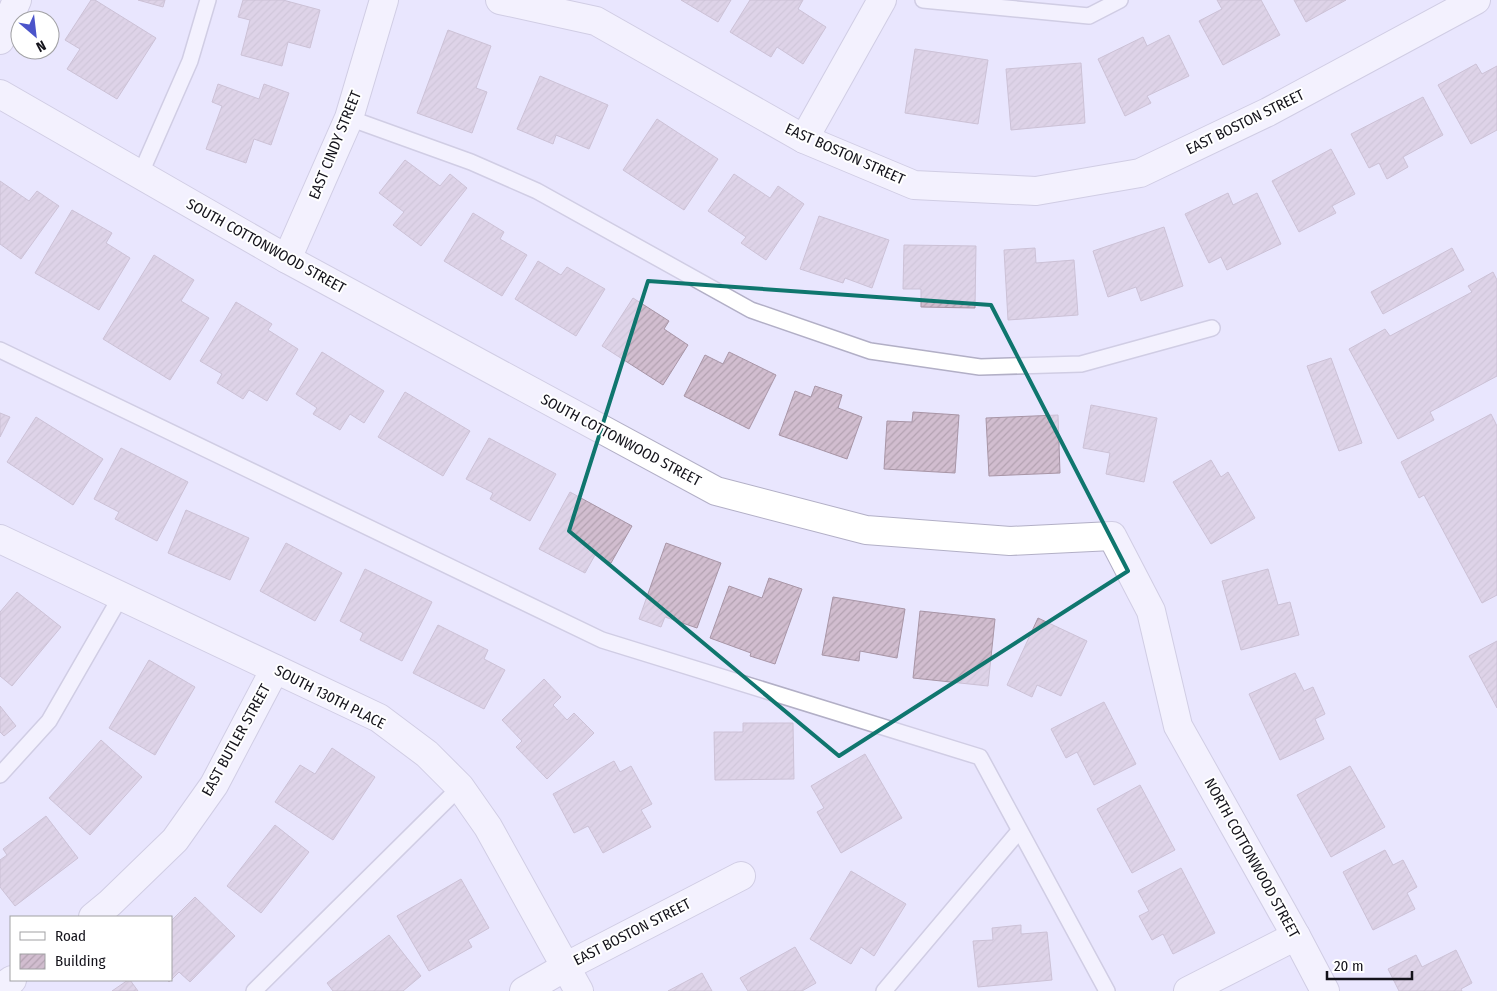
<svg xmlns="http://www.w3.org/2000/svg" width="1497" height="991" viewBox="0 0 1497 991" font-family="'Fira Sans Condensed',sans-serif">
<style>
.building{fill:url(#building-hatch);stroke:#a895a6}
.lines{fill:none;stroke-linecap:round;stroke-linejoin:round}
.service-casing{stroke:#b2afc6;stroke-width:18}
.minor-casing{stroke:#b2afc6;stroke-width:30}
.tertiary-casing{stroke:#b2afc6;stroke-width:30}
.service{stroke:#fff;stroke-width:15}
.minor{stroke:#fff;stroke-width:28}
.tertiary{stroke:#fff;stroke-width:28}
.marked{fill:none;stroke:#0f766e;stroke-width:4;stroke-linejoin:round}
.labels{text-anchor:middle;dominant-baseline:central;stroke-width:4;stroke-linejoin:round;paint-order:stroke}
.street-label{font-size:15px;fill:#14131b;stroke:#fff}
</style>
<defs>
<pattern id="building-hatch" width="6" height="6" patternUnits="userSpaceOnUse" patternTransform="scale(1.25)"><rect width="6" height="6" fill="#d1bdcf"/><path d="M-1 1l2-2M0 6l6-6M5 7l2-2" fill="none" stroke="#b3a2b1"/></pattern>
</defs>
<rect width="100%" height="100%" fill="#e9e6fe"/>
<g class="building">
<polygon points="91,0 95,0 156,38 117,99 67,69 80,49 65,40"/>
<polygon points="138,0 165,0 163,7"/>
<polygon points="243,0 283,0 320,10 310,48 288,42 282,66 241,55 250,20 238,17"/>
<polygon points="681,0 731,0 718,22"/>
<polygon points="750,0 803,0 798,9 826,27 803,64 777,47 771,57 730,32"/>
<polygon points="1217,0 1261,0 1280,35 1223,65 1199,21 1222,9"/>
<polygon points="1294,0 1346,0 1306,22"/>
<polygon points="448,30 491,46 476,88 487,92 472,133 417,113"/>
<polygon points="1169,35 1189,76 1147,96 1151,103 1125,116 1098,59 1143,37 1147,46"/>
<polygon points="915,49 988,60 978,124 905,113"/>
<polygon points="1081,63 1085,123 1011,130 1006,69"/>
<polygon points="1476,64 1482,74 1497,66 1497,130 1471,144 1438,85"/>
<polygon points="540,76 608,105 589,149 556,135 553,144 517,129"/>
<polygon points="218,84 259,99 264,84 289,93 271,145 254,139 246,163 206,149 222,106 212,102"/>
<polygon points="1423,97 1443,135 1403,157 1408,167 1387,179 1379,163 1369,168 1351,134"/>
<polygon points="657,119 718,159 684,210 623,170"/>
<polygon points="1331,149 1355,194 1332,206 1336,213 1299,232 1272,181"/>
<polygon points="405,160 440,186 450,174 467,188 421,246 393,225 404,212 379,193"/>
<polygon points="734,174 770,198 778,186 804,204 766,260 741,243 746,237 708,211"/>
<polygon points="0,181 29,201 37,191 59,206 21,259 0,244"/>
<polygon points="1228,193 1233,205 1257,193 1281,244 1227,270 1221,257 1209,263 1185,214"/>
<polygon points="72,210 112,233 106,243 130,258 99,310 35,273"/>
<polygon points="473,213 504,232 500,239 527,255 502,296 444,261"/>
<polygon points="819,216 889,240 872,288 845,278 843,283 800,269"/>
<polygon points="1164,227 1183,286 1141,301 1136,287 1108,297 1093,251"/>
<polygon points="904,245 976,246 975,308 921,307 921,289 903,289"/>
<polygon points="1035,248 1036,263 1074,260 1078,315 1008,320 1004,250"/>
<polygon points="1452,248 1464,270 1383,314 1371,292"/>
<polygon points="154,255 194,280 181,301 209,318 170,380 103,339"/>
<polygon points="538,261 561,275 567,267 605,289 576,336 515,299"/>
<polygon points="1493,272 1497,280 1497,376 1430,412 1434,420 1398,439 1349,349 1385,329 1390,336 1472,292 1468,286"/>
<polygon points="633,298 669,321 664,329 688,345 663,385 602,346"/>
<polygon points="236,302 272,324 268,330 298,349 267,401 249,390 243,399 217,383 222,374 200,361"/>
<polygon points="322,352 384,391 364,423 350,414 340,430 313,414 317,408 296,394"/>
<polygon points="729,352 776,375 749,429 684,396 705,355 723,364"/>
<polygon points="1331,358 1362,443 1339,451 1307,366"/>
<polygon points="815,386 842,395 838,408 862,417 847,459 779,435 795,391 811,397"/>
<polygon points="405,392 470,431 443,476 378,437"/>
<polygon points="1091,405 1157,418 1144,482 1106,474 1110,453 1083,448"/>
<polygon points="913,412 959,415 955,473 884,469 887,421 912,422"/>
<polygon points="0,413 10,417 0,437"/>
<polygon points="1491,414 1497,426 1497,595 1482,603 1424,495 1419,498 1401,462"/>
<polygon points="1058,415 1060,473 989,476 986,418"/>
<polygon points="36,417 103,459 73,505 7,462"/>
<polygon points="489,438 556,474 530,521 490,499 493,493 466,479"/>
<polygon points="121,448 188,482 157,541 115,519 119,512 94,499"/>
<polygon points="1211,460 1221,477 1228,472 1255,518 1211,544 1173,482"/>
<polygon points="570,492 632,526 611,563 595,555 585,573 539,549"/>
<polygon points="186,510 249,538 230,580 168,553"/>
<polygon points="286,543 342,573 315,621 260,591"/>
<polygon points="666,543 721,563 697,628 665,617 661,627 639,619"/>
<polygon points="365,569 432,602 402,661 360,640 363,633 340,621"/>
<polygon points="1268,569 1278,605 1290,602 1299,635 1241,650 1222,581"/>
<polygon points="769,578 802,589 775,664 750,656 751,653 710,638 729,586 762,598"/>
<polygon points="17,592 61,627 12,686 0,676 0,612"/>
<polygon points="833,597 905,609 897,658 860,651 859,661 822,655"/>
<polygon points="920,611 995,619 988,686 913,678"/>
<polygon points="1038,618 1087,641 1061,696 1037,685 1032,697 1007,685"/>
<polygon points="438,625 488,650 484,659 505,670 484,709 413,673"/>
<polygon points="1497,641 1497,708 1469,656"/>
<polygon points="149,660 195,687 155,755 109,728"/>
<polygon points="1295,673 1304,691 1313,687 1325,714 1315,719 1324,739 1280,760 1249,694"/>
<polygon points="544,679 561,697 553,705 567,720 574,713 594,733 547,779 516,747 522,741 502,720"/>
<polygon points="1104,702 1136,764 1094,785 1077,752 1066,758 1051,729"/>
<polygon points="0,706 16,726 4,736 0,732"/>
<polygon points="743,723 793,723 794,779 715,780 714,732 743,732"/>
<polygon points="101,740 142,777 90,835 49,798"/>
<polygon points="332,748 375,777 333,840 275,802 300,765 315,774"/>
<polygon points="865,754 902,818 841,853 817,812 824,808 811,786"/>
<polygon points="614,761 620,772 631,766 652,804 641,810 651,827 603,853 588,826 574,833 553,794"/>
<polygon points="1350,766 1385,827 1331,857 1297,795"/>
<polygon points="1140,785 1175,850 1132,873 1097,809"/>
<polygon points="46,816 78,858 15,906 0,887 0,860 7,855 3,849"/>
<polygon points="275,825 309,852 261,913 227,886"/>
<polygon points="1385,850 1393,865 1403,860 1417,887 1407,893 1415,909 1373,930 1343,872"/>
<polygon points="1181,868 1215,933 1173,954 1163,934 1152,940 1139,916 1149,911 1138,891"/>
<polygon points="851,871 906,904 874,956 861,947 851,964 810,939"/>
<polygon points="461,879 489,928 468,940 472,947 429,971 397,916"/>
<polygon points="195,897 235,936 190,982 179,972 169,982 167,980 171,980 171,921"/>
<polygon points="1021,925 1021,934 1047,932 1052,980 978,987 973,941 993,940 992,928"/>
<polygon points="389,935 421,976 403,991 333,991 327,983"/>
<polygon points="795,947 816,983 802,991 748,991 740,978"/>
<polygon points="1456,950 1472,983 1461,989 1462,991 1399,991 1388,969 1416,955 1422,967"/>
<polygon points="702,973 712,991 668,991"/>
<polygon points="128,980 130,980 138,991 112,991"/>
</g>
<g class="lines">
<defs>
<g id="service">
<polyline points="923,0 1089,16 1120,0"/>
<polyline points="349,118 471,162 537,191 751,310 870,351 980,367 1081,364 1212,328"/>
<polyline points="140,175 190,61 208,0"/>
<polyline points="0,350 602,640 980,757 1107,991"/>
<polyline points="0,775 49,721 121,596"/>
<polyline points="254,991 460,787"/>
<polyline points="884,991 1019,831"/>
</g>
<g id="minor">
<polyline points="500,0 596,21 804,139 914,185 1036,191 1140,173 1268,112 1476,0"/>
<polyline points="0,94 287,259 716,491 866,530 1010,541 1112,536 1151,611 1178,726 1296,936 1325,991"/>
<polyline points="804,139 882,0"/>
<polyline points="287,259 349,118 384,0"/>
<polyline points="0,539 379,718 427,754 460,787 488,827 579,991"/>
<polyline points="93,917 110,903 175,840 214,785 275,669"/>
<polyline points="0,988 12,980"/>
<polyline points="524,991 567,966 741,876"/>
<polyline points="1188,991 1296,936"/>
</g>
<polyline id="tertiary" points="0,40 17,0"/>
</defs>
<use href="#service" class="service-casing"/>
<use href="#minor" class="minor-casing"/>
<use href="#tertiary" class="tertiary-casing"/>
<use href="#service" class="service"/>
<use href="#minor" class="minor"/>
<use href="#tertiary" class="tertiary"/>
</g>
<path d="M0 0H1497V991H0ZM648 281 991 305 1128 571 839 756 569 531Z" fill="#e9e6fe" fill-opacity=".55" fill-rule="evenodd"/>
<path class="marked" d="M648 281 991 305 1128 571 839 756 569 531Z"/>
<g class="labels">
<g class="street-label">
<text transform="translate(1245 122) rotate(-26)">EAST BOSTON STREET</text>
<text transform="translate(335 145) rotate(-68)">EAST CINDY STREET</text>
<text transform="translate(845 154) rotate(24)">EAST BOSTON STREET</text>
<text transform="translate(266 246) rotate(29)">SOUTH COTTONWOOD STREET</text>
<text transform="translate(621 440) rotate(28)">SOUTH COTTONWOOD STREET</text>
<text transform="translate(330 697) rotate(27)">SOUTH 130TH PLACE</text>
<text transform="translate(236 740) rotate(-61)">EAST BUTLER STREET</text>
<text transform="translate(1252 858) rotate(61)">NORTH COTTONWOOD STREET</text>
<text transform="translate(632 932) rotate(-27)">EAST BOSTON STREET</text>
</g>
</g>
<rect x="10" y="916" width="162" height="65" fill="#ffffff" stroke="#a1a1a4"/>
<rect x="20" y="932" width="25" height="8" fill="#ffffff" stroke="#a1a1a4"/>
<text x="55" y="941" font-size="15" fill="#14131b">Road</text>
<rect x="20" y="954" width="25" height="15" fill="url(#building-hatch)" stroke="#a1a1a4"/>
<text x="55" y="966" font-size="15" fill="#14131b">Building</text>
<g transform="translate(35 35) rotate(152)"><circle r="24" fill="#ffffff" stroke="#a1a1a4"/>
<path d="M0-4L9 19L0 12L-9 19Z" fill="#4b54ca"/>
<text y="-8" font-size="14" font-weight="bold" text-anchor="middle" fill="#14131b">N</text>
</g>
<path d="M1327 971v8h85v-8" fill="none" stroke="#14131b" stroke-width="2.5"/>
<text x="1334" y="971" font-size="15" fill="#14131b" stroke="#ffffff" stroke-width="4" paint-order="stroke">20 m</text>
</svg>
